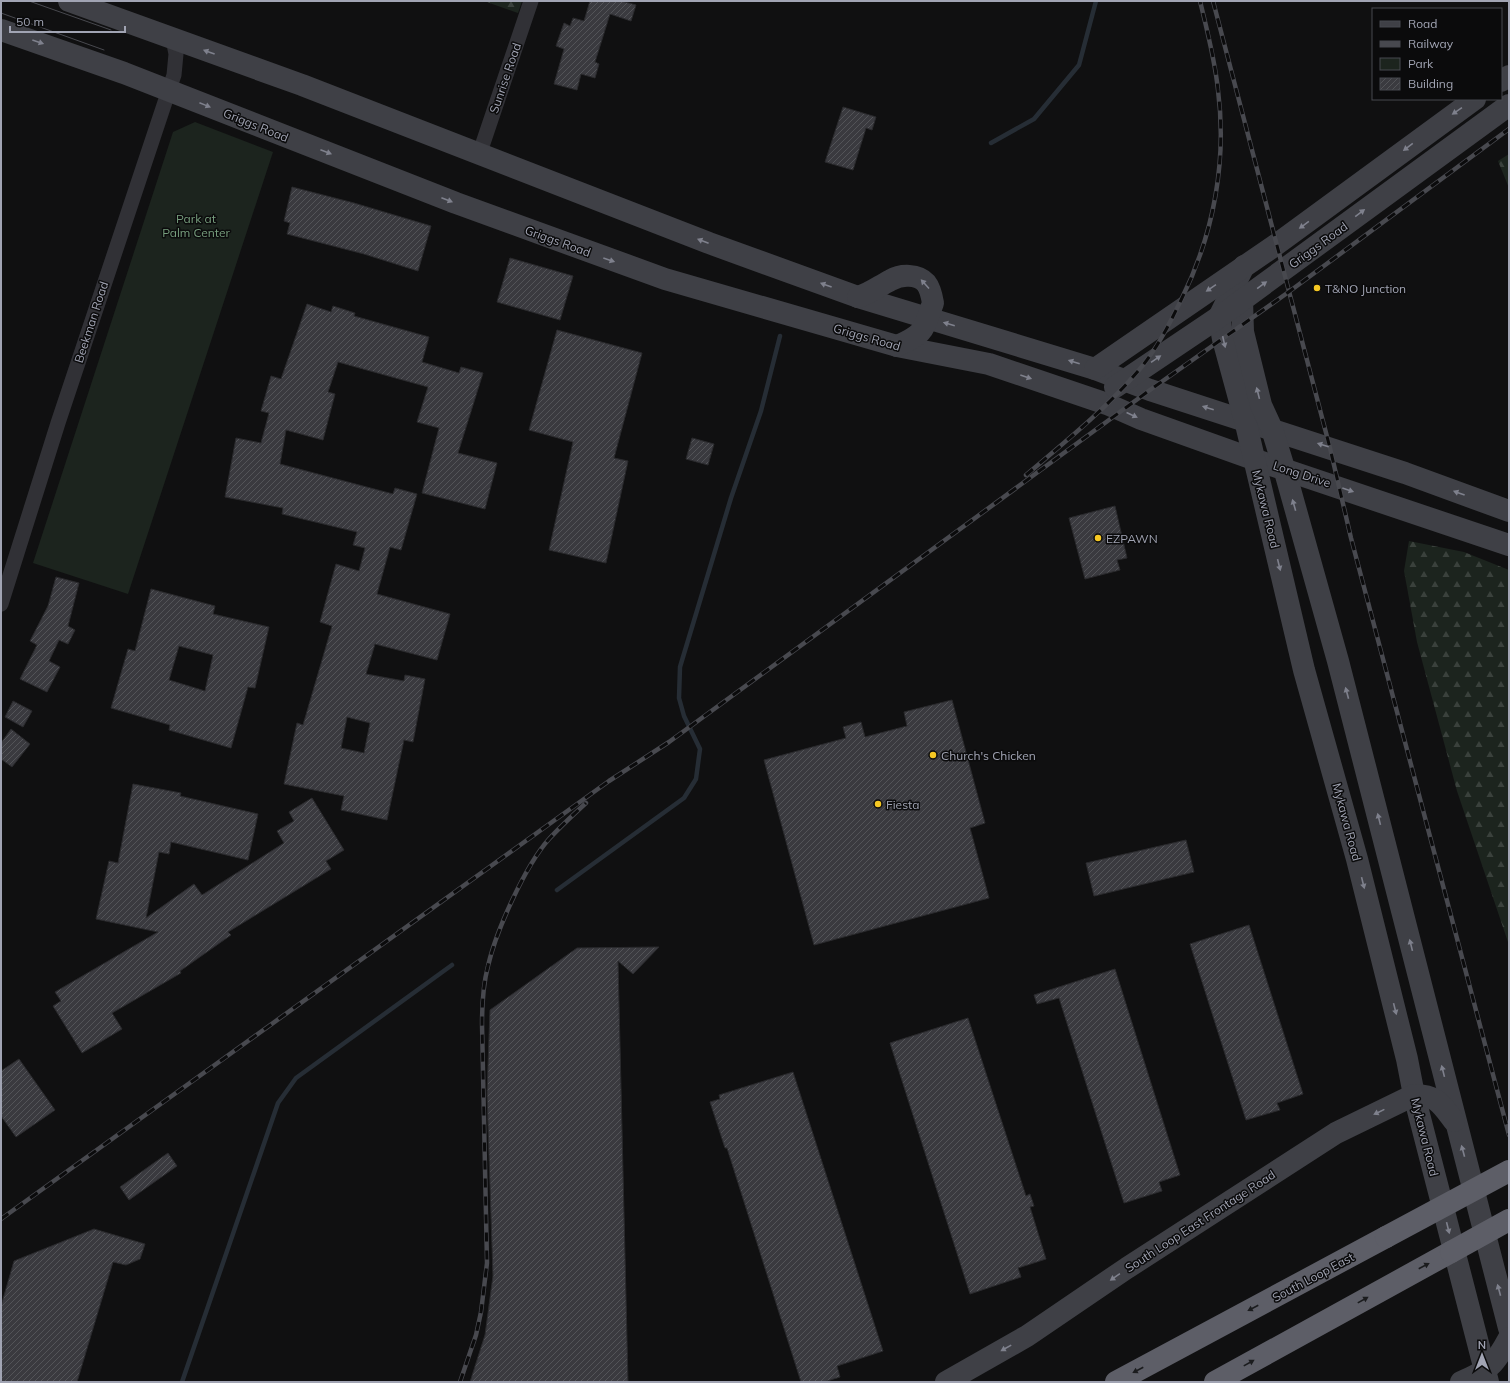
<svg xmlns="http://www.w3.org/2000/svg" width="1510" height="1383" viewBox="0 0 1510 1383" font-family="Mulish,sans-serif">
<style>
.forest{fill:url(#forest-firs)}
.park{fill:#1c241e}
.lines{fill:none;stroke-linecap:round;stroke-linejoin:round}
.stream{stroke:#262d35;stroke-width:4.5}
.building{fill:url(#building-hatch);stroke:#2a2a2d;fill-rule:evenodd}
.minor{stroke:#313136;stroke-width:15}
.secondary{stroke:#3f4046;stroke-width:22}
.motorway{stroke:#5d5e67;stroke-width:22}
.tram{stroke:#48494f;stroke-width:1}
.rail-casing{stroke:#48494f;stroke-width:4.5}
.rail{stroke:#0b0b0c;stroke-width:3;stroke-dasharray:9;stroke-linecap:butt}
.motorway-bridge{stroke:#5d5e67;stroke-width:22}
.oneway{fill:#7f818d}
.oneway2{fill:#1b1c1e}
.poi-dot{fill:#f6c823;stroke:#0b0b0c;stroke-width:1.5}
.labels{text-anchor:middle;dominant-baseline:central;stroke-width:3;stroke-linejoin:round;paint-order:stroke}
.street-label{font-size:12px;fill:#a1a4b3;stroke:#0b0b0c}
.park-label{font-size:12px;fill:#779e7e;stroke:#0b0b0c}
.poi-label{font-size:12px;fill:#a1a4b3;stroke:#0b0b0c;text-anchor:start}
</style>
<defs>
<pattern id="forest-firs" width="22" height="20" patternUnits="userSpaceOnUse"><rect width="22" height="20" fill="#1c241e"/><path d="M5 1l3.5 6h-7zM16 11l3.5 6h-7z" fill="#3a413c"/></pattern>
<pattern id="building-hatch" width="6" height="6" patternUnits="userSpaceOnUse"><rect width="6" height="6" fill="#3a3a3f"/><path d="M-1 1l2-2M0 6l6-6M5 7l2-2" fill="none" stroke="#535458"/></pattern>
</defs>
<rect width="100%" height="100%" fill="#101011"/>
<g class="forest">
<polygon points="484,1 522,1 518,13"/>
<polygon points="1509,154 1509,188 1498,161"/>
<polygon points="1409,541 1464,552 1509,570 1509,945 1457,791 1417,642 1404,571"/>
</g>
<polygon class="park" points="195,122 273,152 128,594 33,563 173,132"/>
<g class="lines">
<g class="stream">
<polyline points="991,143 1034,119 1079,65 1096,1"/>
<polyline points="557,890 684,798 696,779 700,749 684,716 679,698 680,667 731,498 761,411 780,336"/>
<polyline points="182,1382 278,1103 296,1078 452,965"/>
</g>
</g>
<g class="building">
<polygon points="590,1 621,1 636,5 631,21 610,14 595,62 599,64 595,78 581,74 577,90 554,84 564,49 556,46 564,23 570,26 573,18 584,21"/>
<polygon points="843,107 876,117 872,130 866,128 853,170 825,162"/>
<polygon points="292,187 354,203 431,226 418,271 364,254 287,234 290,223 284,221"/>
<polygon points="510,258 573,276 560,320 497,302"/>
<path d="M307 304 331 312 333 306 355 313 354 316 429 337 422 362 459 373 461 367 483 373 458 453 497 463 485 509 422 493 439 428 417 422 428 387 338 362 328 392 335 394 323 440 286 430 280 464 393 494 395 488 417 494 401 550 390 547 377 594 450 614 437 660 375 644 366 674 404 681 405 675 425 679 413 742 404 740 387 820 341 810 344 796 284 784 297 723 303 725 332 626 320 622 336 564 359 571 365 548 353 545 357 532 282 514 283 508 225 497 236 438 261 443 269 413 261 411 271 376 281 379ZM347 717 370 723 364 753 341 748Z"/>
<polygon points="557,330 642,353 614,458 628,461 606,563 549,550 573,442 529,430"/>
<polygon points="692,438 714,444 708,465 686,459"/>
<polygon points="1115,506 1127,558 1117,560 1120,570 1085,579 1069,518"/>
<polygon points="56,577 79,583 68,626 75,630 68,644 59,640 49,661 60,667 47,692 20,679 37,645 30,641 48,606"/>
<path d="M151 589 215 606 213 614 269 627 255 688 248 687 231 748 169 730 170 725 111 708 128 649 135 651ZM179 646 213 655 205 691 169 680Z"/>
<polygon points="952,700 985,823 970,828 989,898 814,945 764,760 846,738 843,727 861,722 865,737 907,726 904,712"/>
<polygon points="13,701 32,711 23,727 5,717"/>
<polygon points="11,729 30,744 12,767 1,759 1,743"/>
<polygon points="133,784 181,793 180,796 258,814 248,860 171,842 169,854 159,852 146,918 194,884 202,895 284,843 277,831 294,821 289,812 312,798 344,850 326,861 331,869 228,932 231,935 180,971 181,973 112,1013 122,1029 82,1053 53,1006 61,1001 55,992 158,932 96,919 109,861 118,863"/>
<polygon points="1186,840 1194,872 1094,896 1086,863"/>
<polygon points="1249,925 1303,1094 1277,1103 1280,1110 1246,1120 1190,944"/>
<polygon points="659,947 633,974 618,961 628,1382 470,1382 485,1335 493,1276 487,1094 490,1010 577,948"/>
<polygon points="1115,969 1180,1175 1159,1182 1162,1191 1124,1203 1059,998 1037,1004 1034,995"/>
<polygon points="968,1018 1026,1196 1030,1194 1034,1206 1030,1207 1046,1259 1018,1268 1021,1277 970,1294 890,1043"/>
<polygon points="19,1059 55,1110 16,1137 1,1116 1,1071"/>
<polygon points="793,1072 883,1351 837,1366 840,1377 824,1382 801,1382 727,1148 725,1148 710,1102 720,1099 719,1095"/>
<polygon points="168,1153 177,1166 129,1200 120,1187"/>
<polygon points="94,1229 145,1244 140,1259 126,1265 113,1262 77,1382 1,1382 1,1306 14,1261"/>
</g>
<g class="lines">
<g class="minor">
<polyline points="479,155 531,1"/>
<polyline points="1,604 58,423 174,75 176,54 173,39"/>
</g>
<g class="secondary">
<polyline points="69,1 302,85 709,243 858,297 1095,369 1150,390 1405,473 1509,511"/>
<polyline points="1,30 124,73 456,203 665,279 897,346 989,364 1107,404 1141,419 1253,459 1509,545"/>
<polyline points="1501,81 1509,76"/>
<polyline points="1244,266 1219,317 1223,339 1245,420 1304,670 1357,859 1407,1059 1414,1095 1488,1382"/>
<path d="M858 297C871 293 879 286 891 280 901 274 918 274 926 283 930 288 932 297 933 303 923 330 925 334 897 346"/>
<polyline points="1242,300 1243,332 1261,405 1272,429 1284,468 1338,661 1509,1328"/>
<polyline points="1095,369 1277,244 1475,99"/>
<polyline points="1115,387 1219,317 1509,105"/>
<path d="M946 1382 1027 1336 1127 1268 1336 1133 1414 1095C1437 1095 1441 1104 1454 1121"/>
<path d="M1461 1382C1490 1369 1494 1366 1509 1338"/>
</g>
<g class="motorway">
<polyline points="1116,1382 1386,1237"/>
<polyline points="1215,1382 1451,1252"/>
</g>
<g class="tram">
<polyline points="29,1 111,30"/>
<polyline points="1,13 104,50"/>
</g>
<defs>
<g id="rail">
<polyline points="1213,1 1330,448 1351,538 1509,1135"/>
<path d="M1026 475C1065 442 1106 409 1139 370 1157 349 1170 323 1182 298 1214 233 1227 161 1218 90 1215 60 1207 30 1200 1"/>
<polyline points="1,1219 609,781 669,742 1150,390 1290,291 1509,129"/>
<path d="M460 1382 476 1335 481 1312 487 1263 482 1024C482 1004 483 985 488 966 496 931 525 866 549 839 561 826 574 814 586 803"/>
</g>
</defs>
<use href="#rail" class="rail-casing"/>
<use href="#rail" class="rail"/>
<g class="motorway-bridge">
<polyline points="1386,1237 1509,1171"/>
<polyline points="1451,1252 1509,1220"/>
</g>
</g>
<defs><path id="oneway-solid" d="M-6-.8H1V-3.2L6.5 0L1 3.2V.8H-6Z"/></defs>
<g class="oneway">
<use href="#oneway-solid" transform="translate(38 42) rotate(19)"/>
<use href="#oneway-solid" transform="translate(209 52) rotate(-160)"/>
<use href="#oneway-solid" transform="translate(205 105) rotate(22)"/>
<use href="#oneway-solid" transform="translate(1457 111) rotate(146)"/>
<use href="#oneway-solid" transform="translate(1408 147) rotate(143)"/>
<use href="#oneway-solid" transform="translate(326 152) rotate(21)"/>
<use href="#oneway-solid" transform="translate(447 200) rotate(21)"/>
<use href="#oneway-solid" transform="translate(1360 213) rotate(-37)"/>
<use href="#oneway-solid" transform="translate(1304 225) rotate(144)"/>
<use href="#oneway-solid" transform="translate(703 241) rotate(-159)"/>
<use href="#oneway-solid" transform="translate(609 260) rotate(19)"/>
<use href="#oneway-solid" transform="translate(925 284) rotate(-132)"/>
<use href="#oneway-solid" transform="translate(826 285) rotate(-160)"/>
<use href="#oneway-solid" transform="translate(1262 285) rotate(-36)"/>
<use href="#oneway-solid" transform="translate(1211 288) rotate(146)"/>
<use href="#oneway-solid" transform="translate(949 324) rotate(-164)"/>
<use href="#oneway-solid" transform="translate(1224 342) rotate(77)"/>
<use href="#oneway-solid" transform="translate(1156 359) rotate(-34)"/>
<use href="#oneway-solid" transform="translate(1074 362) rotate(-162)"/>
<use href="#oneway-solid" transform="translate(1026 377) rotate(19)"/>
<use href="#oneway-solid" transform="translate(1258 393) rotate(-104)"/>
<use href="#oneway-solid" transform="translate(1208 408) rotate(-163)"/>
<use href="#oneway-solid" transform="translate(1132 415) rotate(25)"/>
<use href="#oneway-solid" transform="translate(1323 445) rotate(-162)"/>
<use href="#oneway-solid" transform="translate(1348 490) rotate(19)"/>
<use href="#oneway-solid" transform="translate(1459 493) rotate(-160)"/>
<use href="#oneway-solid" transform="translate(1294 505) rotate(-106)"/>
<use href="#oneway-solid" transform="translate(1279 565) rotate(76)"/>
<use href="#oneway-solid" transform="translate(1347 693) rotate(-105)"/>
<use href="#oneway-solid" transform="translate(1379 819) rotate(-104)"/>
<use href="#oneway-solid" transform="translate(1363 883) rotate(76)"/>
<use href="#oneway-solid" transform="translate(1411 945) rotate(-104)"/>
<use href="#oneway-solid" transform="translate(1395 1009) rotate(76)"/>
<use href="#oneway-solid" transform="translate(1443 1071) rotate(-104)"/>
<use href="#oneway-solid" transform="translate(1379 1112) rotate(154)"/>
<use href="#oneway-solid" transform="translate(1463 1151) rotate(-105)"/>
<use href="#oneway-solid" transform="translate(1448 1228) rotate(76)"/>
<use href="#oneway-solid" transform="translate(1115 1277) rotate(145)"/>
<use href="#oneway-solid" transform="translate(1499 1290) rotate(-105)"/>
<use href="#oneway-solid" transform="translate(1006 1348) rotate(151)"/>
</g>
<g class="oneway2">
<use href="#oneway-solid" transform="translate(1424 1266) rotate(-28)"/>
<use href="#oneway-solid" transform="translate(1363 1300) rotate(-29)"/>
<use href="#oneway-solid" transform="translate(1253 1308) rotate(152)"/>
<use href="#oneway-solid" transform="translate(1249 1363) rotate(-29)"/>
<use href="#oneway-solid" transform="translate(1138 1370) rotate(152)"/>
</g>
<g class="poi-dot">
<circle cx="1317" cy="288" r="4"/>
<circle cx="1098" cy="538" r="4"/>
<circle cx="933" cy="755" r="4"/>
<circle cx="878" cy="804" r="4"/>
</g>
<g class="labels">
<g class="street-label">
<text transform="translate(505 78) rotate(-71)">Sunrise Road</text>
<text transform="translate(256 125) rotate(22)">Griggs Road</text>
<text transform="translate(558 241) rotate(20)">Griggs Road</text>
<text transform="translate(1318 245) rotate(-36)">Griggs Road</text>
<text transform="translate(91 322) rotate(-72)">Beekman Road</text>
<text transform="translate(867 337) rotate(16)">Griggs Road</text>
<text transform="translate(1302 474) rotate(18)">Long Drive</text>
<text transform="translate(1266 509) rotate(76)">Mykawa Road</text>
<text transform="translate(1347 822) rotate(75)">Mykawa Road</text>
<text transform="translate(1425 1137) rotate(76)">Mykawa Road</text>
<text transform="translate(1200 1221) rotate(-33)">South Loop East Frontage Road</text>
<text transform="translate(1313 1277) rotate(-28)">South Loop East</text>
</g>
<g class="park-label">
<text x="196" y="218">Park at<tspan x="196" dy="14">Palm Center</tspan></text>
</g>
<g class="poi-label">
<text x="1325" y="288">T&amp;NO Junction</text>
<text x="1106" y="538">EZPAWN</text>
<text x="941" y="755">Church's Chicken</text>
<text x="886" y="804">Fiesta</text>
</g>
</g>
<rect width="1510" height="1383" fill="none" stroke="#a1a4b3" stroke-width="4"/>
<rect x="1372" y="8" width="130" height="92" fill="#0b0b0c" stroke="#47484f"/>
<rect x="1380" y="21" width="20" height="6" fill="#3f4046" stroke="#47484f"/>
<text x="1408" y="28" font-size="12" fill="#a1a4b3">Road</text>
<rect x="1380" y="41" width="20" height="6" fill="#48494f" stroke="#47484f"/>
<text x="1408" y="48" font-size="12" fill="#a1a4b3">Railway</text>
<rect x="1380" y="58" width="20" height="12" fill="#1c241e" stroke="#47484f"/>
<text x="1408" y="68" font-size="12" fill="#a1a4b3">Park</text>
<rect x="1380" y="78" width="20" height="12" fill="url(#building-hatch)" stroke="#47484f"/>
<text x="1408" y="88" font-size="12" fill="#a1a4b3">Building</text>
<g transform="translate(1482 1355)" stroke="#0b0b0c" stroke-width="3" paint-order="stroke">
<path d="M0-3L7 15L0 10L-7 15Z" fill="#a1a4b3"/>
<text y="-6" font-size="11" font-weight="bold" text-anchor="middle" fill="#a1a4b3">N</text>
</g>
<path d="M10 26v6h115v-6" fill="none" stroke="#a1a4b3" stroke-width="2"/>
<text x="16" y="26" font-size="12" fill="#a1a4b3" stroke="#0b0b0c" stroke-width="3" paint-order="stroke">50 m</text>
</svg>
